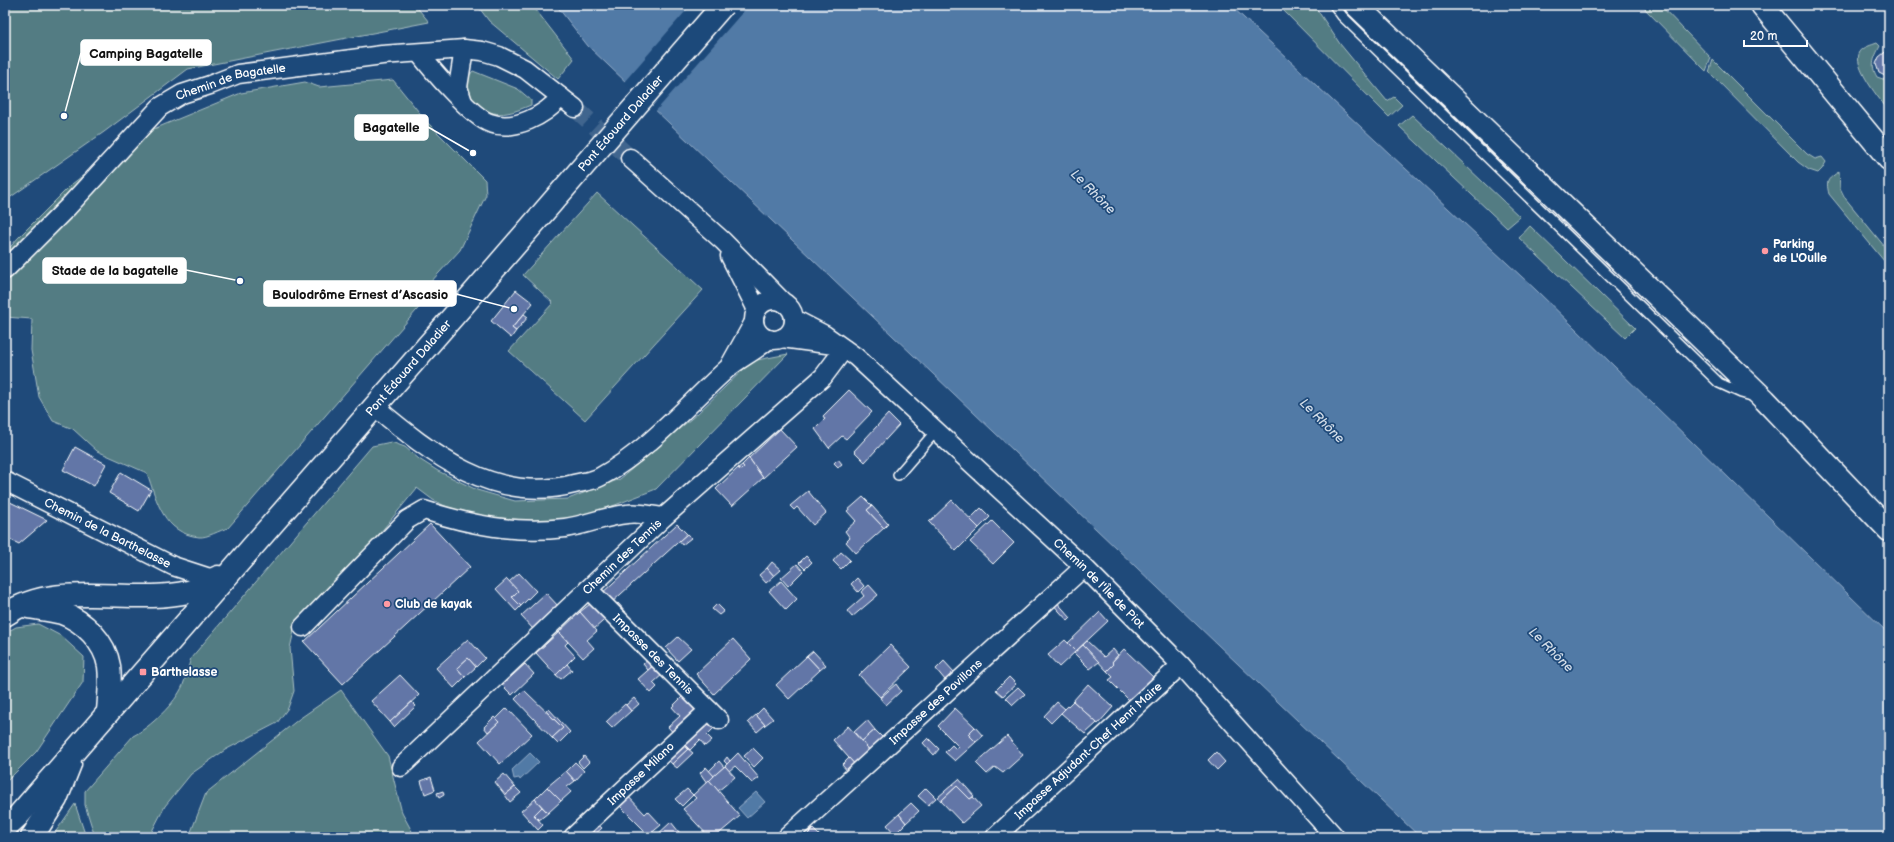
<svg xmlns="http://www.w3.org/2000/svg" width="1894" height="842" viewBox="0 0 1894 842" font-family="'Balsamiq Sans',sans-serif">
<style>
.green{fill:#527c83;stroke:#a8bec1}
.water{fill:#517aa6;stroke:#97afca}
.pier{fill:#1f4a7a}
.building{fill:#6276a7;stroke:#fff}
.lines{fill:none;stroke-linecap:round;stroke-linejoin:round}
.street-tunnel{stroke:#41658e;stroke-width:18;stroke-dasharray:18 9;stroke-linecap:butt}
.lane-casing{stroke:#fff;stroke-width:12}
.street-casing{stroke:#fff;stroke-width:21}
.secondary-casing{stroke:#fff;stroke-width:25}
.primary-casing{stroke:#fff;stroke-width:25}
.lane{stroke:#1f4a7a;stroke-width:9}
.street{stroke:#1f4a7a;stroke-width:18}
.secondary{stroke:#1f4a7a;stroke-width:22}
.primary{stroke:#1f4a7a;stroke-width:22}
.secondary-bridge-casing{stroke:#fff;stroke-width:25;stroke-linecap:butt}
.secondary-bridge{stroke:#1f4a7a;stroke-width:22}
.poi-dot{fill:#ff9aa2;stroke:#1f4a7a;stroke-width:1.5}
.labels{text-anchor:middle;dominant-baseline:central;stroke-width:3.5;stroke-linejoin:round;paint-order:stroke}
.street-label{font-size:12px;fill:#fff;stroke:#1f4a7a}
.poi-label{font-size:12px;font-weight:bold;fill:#fff;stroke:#1f4a7a;text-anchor:start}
.water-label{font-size:13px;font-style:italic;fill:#d4dee9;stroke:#1f4a7a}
.leader{fill:none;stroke:#fff;stroke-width:1.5}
.callout-dot{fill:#fff;stroke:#1f4a7a;stroke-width:1.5}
.callout{fill:#fff;stroke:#fff;stroke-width:1.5}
.callout-label{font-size:13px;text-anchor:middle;font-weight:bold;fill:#111}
</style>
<rect width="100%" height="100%" fill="#1f4a7a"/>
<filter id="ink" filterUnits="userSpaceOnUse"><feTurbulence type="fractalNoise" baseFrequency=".025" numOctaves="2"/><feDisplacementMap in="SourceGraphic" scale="8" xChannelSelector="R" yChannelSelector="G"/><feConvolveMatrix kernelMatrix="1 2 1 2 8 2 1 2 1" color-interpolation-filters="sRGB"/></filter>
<g filter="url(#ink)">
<g class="green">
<polygon points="5,5 415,5 429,22 188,69 104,132 5,201"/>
<polygon points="477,5 532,5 574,59 558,79 489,21"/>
<polygon points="1278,5 1314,5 1340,44 1387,101 1394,97 1402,105 1389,117"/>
<polygon points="1641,5 1660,5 1711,58 1706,71"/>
<path d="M1877 43 1880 46C1874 58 1870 65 1877 77L1889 81V111C1881 101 1851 65 1860 52 1863 47 1872 45 1877 43Z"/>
<polygon points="1713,60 1807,154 1815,159 1822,157 1826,162 1822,169 1818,173 1809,170 1798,162 1709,72"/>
<path d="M473 71 518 89 531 100V105C523 108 515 112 507 113 488 117 471 103 464 87L468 77Z"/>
<path d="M393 80 427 122 485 180 486 195 460 250 429 284V296L228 528C220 530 207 538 199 537 163 533 157 501 147 473L97 451 73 429 53 421 39 397 31 350 32 319 5 317V253L18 238 72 184 132 138 241 93 305 82 319 87Z"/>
<polygon points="1412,115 1520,217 1507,228 1399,126"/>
<path d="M1839 171 1840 188 1845 198 1889 252V267L1829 194C1825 178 1829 180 1839 171Z"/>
<polygon points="597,193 703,290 585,420 509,351 553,303 523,275"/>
<polygon points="1530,226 1635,328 1625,338 1519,238"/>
<path d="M788 354 656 489 582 518 549 523 497 524 455 511 433 500 417 488 361 556 294 631 290 648 294 691 288 708 277 723 225 750 191 774 165 806 149 837H95L85 805V791L133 736C149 728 176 703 183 685 186 677 188 667 191 658L372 446 391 442 405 447 419 459 438 471 477 490 515 501 568 499 620 479 698 413 752 361Z"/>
<polygon points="38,624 61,636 84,657 83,682 36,752 5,783 5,633 16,627"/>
<polygon points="341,690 388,756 402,813 415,837 189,837 206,793 299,719"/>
<polygon points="75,804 86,837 52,837"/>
</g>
<g class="water">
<polygon points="556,5 1230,5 1536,290 1889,634 1889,837 1420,837 588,46"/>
<polygon points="530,753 539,762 520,780 519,778 514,779 512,770"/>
<polygon points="756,792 765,802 747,818 738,808"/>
</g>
<polygon class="pier" points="691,5 749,5 655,112 624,82"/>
<g class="building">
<polygon points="1889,49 1889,78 1879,73 1876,64 1879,57"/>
<polygon points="516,290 533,303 512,328 516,331 511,338 491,321"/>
<polygon points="524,314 528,317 516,331 512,328"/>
<polygon points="849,390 872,412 846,439 842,436 829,448 815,429 825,419 823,416"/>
<polygon points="888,414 899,425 865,462 854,451"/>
<polygon points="780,429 797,447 763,478 749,458"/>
<polygon points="75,447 106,464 94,486 63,470"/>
<polygon points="749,458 763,478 732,506 716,489 738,468 741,470 744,467 742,465"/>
<polygon points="838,459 842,464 838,467 834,463"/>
<polygon points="742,465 744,467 741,470 738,468"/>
<polygon points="121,472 151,490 139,511 109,493"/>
<polygon points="808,491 826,513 813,525 797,507 794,510 790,506"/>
<polygon points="863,497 872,506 867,510 884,528 856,553 846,542 850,538 845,531 856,521 847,511"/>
<polygon points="952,500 979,528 956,551 929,522"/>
<polygon points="8,501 47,520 19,544 5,537 7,531 5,530 5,506"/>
<polygon points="872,506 888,524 884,528 867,510"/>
<polygon points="981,508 990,517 979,528 970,519"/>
<polygon points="992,521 1014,543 993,564 970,542"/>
<polygon points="430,524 470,567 343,684 304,642"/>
<polygon points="677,524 687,534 610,604 600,595"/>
<polygon points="687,534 691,538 682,545 679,541"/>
<polygon points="841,552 850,560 841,569 833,561"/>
<polygon points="806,556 812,562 805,569 799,563"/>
<polygon points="772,562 781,570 774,576 767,568"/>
<polygon points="797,564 803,571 788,586 781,578"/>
<polygon points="767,568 774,576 766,583 759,575"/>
<polygon points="519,573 536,591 521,606 512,597 518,591 509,582"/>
<polygon points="857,578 864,586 858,592 851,584"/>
<polygon points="507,579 518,591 512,597 521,606 516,611 496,589"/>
<polygon points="781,581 797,599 786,610 769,591"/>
<polygon points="869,585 878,595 852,617 847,611 864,596 861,592"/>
<polygon points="546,593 559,607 534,630 521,616"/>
<polygon points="1054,599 1071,618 1068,621 1051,602"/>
<polygon points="595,600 610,615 594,629 580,612"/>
<polygon points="618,603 626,612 621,616 613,608"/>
<polygon points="717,604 724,611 719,615 712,609"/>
<polygon points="580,612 597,631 587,640 594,648 583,658 559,632"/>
<polygon points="1100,612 1108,621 1076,651 1068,643"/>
<polygon points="559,632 568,642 565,645 575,656 556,675 536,653"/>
<polygon points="678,637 691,649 678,661 666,648"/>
<polygon points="468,639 485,658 476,667 468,658 457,668 465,677 454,688 436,668"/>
<polygon points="733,639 751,659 714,694 696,674"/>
<polygon points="1065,640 1076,651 1059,667 1048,655"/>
<polygon points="1087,641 1104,657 1113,649 1118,655 1112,662 1114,664 1107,671 1083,645"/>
<polygon points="890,645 911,667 880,697 859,675"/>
<polygon points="1083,645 1099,662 1090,669 1074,653"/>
<polygon points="1124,649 1155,679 1131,702 1109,680 1113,677 1107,671 1114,664 1112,662"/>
<polygon points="813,651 826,665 820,670 807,656"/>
<polygon points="807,656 820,670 789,699 776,685"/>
<polygon points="651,657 657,662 648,670 643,664"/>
<polygon points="468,658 476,667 465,677 457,668"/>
<polygon points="944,661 954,672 945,680 936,669"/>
<polygon points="525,664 534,674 512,695 502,685"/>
<polygon points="567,664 572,670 561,679 556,675"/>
<polygon points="655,664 664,673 653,683 657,687 651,693 638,679"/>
<polygon points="400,675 419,695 390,722 371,701"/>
<polygon points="1009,677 1016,684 1003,696 996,690"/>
<polygon points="896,684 901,691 886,705 880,698"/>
<polygon points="1088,684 1113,707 1098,724 1073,701"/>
<polygon points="1018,687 1025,694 1013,705 1006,698"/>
<polygon points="524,690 563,728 552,738 515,699"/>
<polygon points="686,693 704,711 676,736 668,727 680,716 672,707"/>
<polygon points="634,698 639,704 631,711 626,705"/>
<polygon points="1073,701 1097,723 1085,734 1061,713"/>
<polygon points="412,702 416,706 394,727 390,722"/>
<polygon points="1057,702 1065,709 1051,723 1044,716"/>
<polygon points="625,704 631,711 612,728 606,722"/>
<polygon points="507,708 532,734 500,764 479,741 499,722 496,719"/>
<polygon points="763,708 773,719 765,725 756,715"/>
<polygon points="955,708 975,727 968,734 976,742 955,761 945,752 952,745 956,749 959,747 938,726"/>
<polygon points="549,709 570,732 558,744 552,738 563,728 546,711"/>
<polygon points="756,715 765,725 757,732 748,722"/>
<polygon points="494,717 499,722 488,732 484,727"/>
<polygon points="706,717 715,727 707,735 712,740 705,746 700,740 690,750 681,741"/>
<polygon points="867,720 875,730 862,741 854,732"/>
<polygon points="848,726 871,752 856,766 833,740"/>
<polygon points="975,727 983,736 976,742 968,734"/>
<polygon points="875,730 885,740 871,752 862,741"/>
<polygon points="1007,736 1023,755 1003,773 995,767 987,774 976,763"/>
<polygon points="928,738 939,749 934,755 923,743"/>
<polygon points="681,741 688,749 672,764 665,756"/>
<polygon points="753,748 763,758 754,767 744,756"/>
<polygon points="688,749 693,753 677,768 672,764"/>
<polygon points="1216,752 1225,762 1217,770 1208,760"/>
<polygon points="738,753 759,778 752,783 735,766 729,771 725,766"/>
<polygon points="584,756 589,762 583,768 578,762"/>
<polygon points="727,757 730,761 727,764 724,761"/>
<polygon points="849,758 856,766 849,773 842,765"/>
<polygon points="719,761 724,767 714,776 709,771"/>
<polygon points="575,762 584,771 575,781 566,771"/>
<polygon points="725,766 735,777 718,791 709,780"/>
<polygon points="706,767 714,776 707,783 700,773"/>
<polygon points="566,771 575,781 567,787 571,792 561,801 547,787"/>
<polygon points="504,774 515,787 505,795 495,782"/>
<polygon points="431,777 435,790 425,794 421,781"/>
<polygon points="959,779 974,796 970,799 957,786 941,801 938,797"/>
<polygon points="709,780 740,816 715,837 709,837 683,809 696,798 693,795"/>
<polygon points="957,786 970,799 973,797 981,806 962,823 941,801"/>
<polygon points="515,787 521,793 510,802 505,795"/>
<polygon points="547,787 561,801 548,813 535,799"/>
<polygon points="926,788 936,798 928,805 918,796"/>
<polygon points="687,789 693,795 682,806 675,799"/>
<polygon points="443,791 444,795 439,798 437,793"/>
<polygon points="625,793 645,814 648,811 661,825 649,835 616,802"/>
<polygon points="535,799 542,807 534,815 543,825 538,830 521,811"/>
<polygon points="911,803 919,811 906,823 899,814"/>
<polygon points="542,807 548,813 539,820 534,815"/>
<polygon points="899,814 906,823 895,834 887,825"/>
<polygon points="595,822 602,828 592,837 579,837"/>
<polygon points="671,822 683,837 657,837 656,836"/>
<polygon points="813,829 821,837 809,837 807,835"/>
<polygon points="546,832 550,837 543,837 541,835"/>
</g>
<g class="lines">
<polyline class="street-tunnel" points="575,108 630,158"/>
<defs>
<g id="lane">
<polyline points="1334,5 1342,16 1719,383 1741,393 1755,397"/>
<polyline points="898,475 936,431"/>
</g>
<g id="street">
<path d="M419 53C432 70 472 117 490 123 515 132 545 115 561 97"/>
<polyline points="463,102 458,87 464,49"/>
<polyline points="630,158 723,241 784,303"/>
<polyline points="730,256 757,310"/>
<path id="s1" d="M5 270 68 207 160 107 182 94 210 85 238 74 382 55 464 49 482 51 499 56 525 69 575 108"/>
<circle cx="774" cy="320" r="20"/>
<path id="s2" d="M794 319 825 335 856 357 1084 567 1181 665 1335 837"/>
<polyline points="782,338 834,345"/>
<polyline points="730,365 754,322"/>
<path d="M374 406C431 454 495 505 574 484 582 482 593 481 600 477 649 450 687 405 727 369 740 358 756 351 769 339"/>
<path id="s3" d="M5 481 173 566 213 579"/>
<path id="s4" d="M588 589 719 720"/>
<path d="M303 627 407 520 424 510C470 525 516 534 565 528 586 525 606 516 627 514 639 512 652 516 664 517"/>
<path id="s5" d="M401 767 664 517 823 377 844 349"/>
<path id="s6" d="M573 837 709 710"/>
<path id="s7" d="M787 837 1084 567"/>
<path id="s8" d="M995 837 1181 665"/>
</g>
<g id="secondary">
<path d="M28 607C39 609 51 610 62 613 84 621 105 642 109 666 111 681 109 697 108 712"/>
<path d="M5 615C56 579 130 605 188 592 199 590 208 581 218 577"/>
<path id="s9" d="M5 828 18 816 464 304"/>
<polyline points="32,837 56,799 70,764"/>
</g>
<g id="primary">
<polyline points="1356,5 1765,400 1889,530"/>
<polyline points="1762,5 1889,159"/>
</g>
</defs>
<use href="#lane" class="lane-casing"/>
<use href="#street" class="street-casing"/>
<use href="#secondary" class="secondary-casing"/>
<use href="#primary" class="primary-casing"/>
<use href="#lane" class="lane"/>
<use href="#street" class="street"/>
<use href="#secondary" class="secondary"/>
<use href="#primary" class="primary"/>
<defs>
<g id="secondary-bridge">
<path id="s10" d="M464 304 723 5"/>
</g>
</defs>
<use href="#secondary-bridge" class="secondary-bridge-casing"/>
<use href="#secondary-bridge" class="secondary-bridge"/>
</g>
</g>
<g class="poi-dot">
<circle cx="1765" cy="251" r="4"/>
<circle cx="387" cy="604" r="4"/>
<rect x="139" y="668" width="8" height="8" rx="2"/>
</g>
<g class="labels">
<g class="street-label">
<text stroke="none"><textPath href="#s1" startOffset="301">Chemin de Bagatelle</textPath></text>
<text stroke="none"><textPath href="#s10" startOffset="239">Pont Édouard Daladier</textPath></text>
<text stroke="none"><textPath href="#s9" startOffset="612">Pont Édouard Daladier</textPath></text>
<text stroke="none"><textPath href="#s3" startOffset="115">Chemin de la Barthelasse</textPath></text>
<text stroke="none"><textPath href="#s5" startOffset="305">Chemin des Tennis</textPath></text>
<text stroke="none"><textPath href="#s2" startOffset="405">Chemin de l'Île de Piot</textPath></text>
<text stroke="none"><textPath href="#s4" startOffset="92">Impasse des Tennis</textPath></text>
<text stroke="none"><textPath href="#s7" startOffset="201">Impasse des Pavillons</textPath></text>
<text stroke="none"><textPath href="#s8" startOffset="127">Impasse Adjudant-Chef Henri Maire</textPath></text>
<text stroke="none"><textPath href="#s6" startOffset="93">Impasse Milano</textPath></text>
</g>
<g class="poi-label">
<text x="1773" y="244">Parking<tspan x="1773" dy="14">de L'Oulle</tspan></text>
<text x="395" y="604">Club de kayak</text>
<text x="151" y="672">Barthelasse</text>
</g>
<g class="water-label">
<text transform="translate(1093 192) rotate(45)">Le Rhône</text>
<text transform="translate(1322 421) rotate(45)">Le Rhône</text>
<text transform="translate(1551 650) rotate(45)">Le Rhône</text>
</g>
</g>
<path class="leader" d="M64 116L81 53M473 153L428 127M240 281L186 270M514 309L456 294"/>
<g class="callout-dot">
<circle cx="64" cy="116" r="4"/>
<circle cx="473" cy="153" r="4"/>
<circle cx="240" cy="281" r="4"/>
<circle cx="514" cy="309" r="4"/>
</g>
<g class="callout">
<rect x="81" y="40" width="130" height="25" rx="4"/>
<rect x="355" y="115" width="73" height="25" rx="4"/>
<rect x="43" y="258" width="143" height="25" rx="4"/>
<rect x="264" y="281" width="192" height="25" rx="4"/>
</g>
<g class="callout-label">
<text x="146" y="58">Camping Bagatelle</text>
<text x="391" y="132">Bagatelle</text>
<text x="115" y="275">Stade de la bagatelle</text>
<text x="360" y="299">Boulodrôme Ernest d’Ascasio</text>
</g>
<rect width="1894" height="842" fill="none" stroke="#1f4a7a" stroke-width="20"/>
<rect x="10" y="10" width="1874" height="822" fill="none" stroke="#fff" stroke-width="1.5" filter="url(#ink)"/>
<path d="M1744 40v6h63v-6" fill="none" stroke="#ffffff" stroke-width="2"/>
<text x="1750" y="40" font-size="12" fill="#ffffff" stroke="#1f4a7a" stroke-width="3" paint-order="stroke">20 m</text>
</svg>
